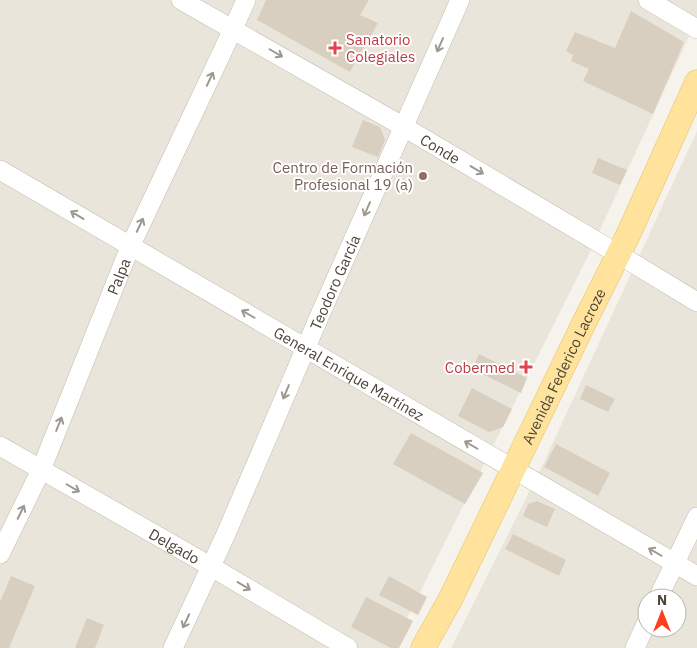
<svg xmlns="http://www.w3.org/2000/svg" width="697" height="648" viewBox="0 0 697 648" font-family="'IBM Plex Sans',sans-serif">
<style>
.residential{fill:#eae5da;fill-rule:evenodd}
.building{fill:#d8cfc1}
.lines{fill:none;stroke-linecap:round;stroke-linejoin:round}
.minor-casing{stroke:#c2bbae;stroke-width:20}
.major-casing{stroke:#e6c16a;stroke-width:25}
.minor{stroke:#fff;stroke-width:19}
.major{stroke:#ffe39c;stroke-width:24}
.oneway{stroke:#9c9892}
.health-dot{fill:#e0444e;stroke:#fff;stroke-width:2}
.education-dot{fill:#8d6e63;stroke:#fff;stroke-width:2}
.labels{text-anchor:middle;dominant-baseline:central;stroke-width:4;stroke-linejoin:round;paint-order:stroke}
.health-label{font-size:15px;fill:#be3a42;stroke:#fff;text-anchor:start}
.street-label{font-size:15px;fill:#4b4439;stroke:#fff}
.education-label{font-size:15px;fill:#785e54;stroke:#fff;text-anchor:end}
</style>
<rect width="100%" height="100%" fill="#f6f3ec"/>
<g class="residential">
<polygon points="0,0 697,0 697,19 587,258 392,648 0,648"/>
<path d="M697 131V648H451L543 464ZM647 598H677V628H647Z"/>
</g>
<g class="building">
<polygon points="266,0 369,0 360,15 378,23 350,72 257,20"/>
<polygon points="631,11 684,42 653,114 583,81 589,69 571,61 573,55 566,51 575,32 615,48"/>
<polygon points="363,120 380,127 385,140 378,157 352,147"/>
<polygon points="598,158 627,170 620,185 592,173"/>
<polygon points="479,354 527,378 521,393 472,369"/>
<polygon points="586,385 615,399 608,412 580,399"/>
<polygon points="472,388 512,409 503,427 489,432 458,416"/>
<polygon points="411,433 483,473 465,504 393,464"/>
<polygon points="556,444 610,473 598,496 544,467"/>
<polygon points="537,501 555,509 547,527 523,516 528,504"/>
<polygon points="513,534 566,560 559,576 505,549"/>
<polygon points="11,576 35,586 9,648 0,648 0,602"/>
<polygon points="389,576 427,597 418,615 379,595"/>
<polygon points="366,597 413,621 399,648 391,648 351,627"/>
<polygon points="87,618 104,625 95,648 75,648"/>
</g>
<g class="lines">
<defs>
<g id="minor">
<path id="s1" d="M181 0 404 127 618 254 697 302"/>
<polyline points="648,0 697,29"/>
<path id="s2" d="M0 170 697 576"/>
<path id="s3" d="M0 446 210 566 348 648"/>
<path id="s4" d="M0 554 41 470 130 247 233 29 246 0"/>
<polyline points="658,598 697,517"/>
<path id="s5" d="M173 648 226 534 319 317 460 0"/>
<polyline points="635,648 647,622"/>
</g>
<g id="major">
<path id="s6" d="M423 648 450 600 584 323 629 233 697 82"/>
</g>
</defs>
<use href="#minor" class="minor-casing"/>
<use href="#major" class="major-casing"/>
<use href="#minor" class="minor"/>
<use href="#major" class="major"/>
</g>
<defs><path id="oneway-shaft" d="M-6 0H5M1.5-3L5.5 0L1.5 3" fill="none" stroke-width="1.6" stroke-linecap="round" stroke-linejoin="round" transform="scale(1.25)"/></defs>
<g class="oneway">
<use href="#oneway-shaft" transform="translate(440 45) rotate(114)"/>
<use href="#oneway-shaft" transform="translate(276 53) rotate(30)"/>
<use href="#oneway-shaft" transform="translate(210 79) rotate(-65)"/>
<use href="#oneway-shaft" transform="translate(477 170) rotate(31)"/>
<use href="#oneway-shaft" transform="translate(367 209) rotate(114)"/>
<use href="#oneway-shaft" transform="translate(77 215) rotate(-149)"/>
<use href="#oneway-shaft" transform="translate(140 225) rotate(-65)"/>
<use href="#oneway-shaft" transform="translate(248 314) rotate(-150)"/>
<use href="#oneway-shaft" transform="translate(286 392) rotate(113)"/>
<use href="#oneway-shaft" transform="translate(59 424) rotate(-68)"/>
<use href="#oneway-shaft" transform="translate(471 445) rotate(-150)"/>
<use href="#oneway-shaft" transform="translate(73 488) rotate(30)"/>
<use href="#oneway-shaft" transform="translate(21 512) rotate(-64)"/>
<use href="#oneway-shaft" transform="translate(655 552) rotate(-150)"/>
<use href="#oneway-shaft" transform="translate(244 586) rotate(31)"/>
<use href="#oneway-shaft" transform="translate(186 621) rotate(115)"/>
</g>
<g class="health-dot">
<path d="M332.5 40.5h5v5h5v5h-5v5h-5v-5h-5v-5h5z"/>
<path d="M523.5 359.5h5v5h5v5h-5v5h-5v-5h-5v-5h5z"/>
</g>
<circle class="education-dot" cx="423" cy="176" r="5"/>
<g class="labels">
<g class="health-label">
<text x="346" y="39">Sanatorio<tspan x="346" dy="17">Colegiales</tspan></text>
<text x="515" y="367" text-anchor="end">Cobermed</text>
</g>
<g class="street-label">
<text stroke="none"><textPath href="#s1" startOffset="299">Conde</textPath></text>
<text stroke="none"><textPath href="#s4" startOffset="302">Palpa</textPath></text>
<text stroke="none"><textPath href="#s5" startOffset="400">Teodoro García</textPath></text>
<text stroke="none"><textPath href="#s6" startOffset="315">Avenida Federico Lacroze</textPath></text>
<text stroke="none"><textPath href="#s2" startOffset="404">General Enrique Martínez</textPath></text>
<text stroke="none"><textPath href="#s3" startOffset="201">Delgado</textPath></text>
</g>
<g class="education-label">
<text x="413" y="167">Centro de Formación<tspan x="413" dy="17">Profesional 19 (a)</tspan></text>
</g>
</g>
<g transform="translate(662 613)"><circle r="24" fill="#ffffff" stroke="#b7b4b0"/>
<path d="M0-4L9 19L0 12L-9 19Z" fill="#fc3f1d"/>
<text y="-8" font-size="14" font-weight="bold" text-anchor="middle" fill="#4b4439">N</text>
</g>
</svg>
